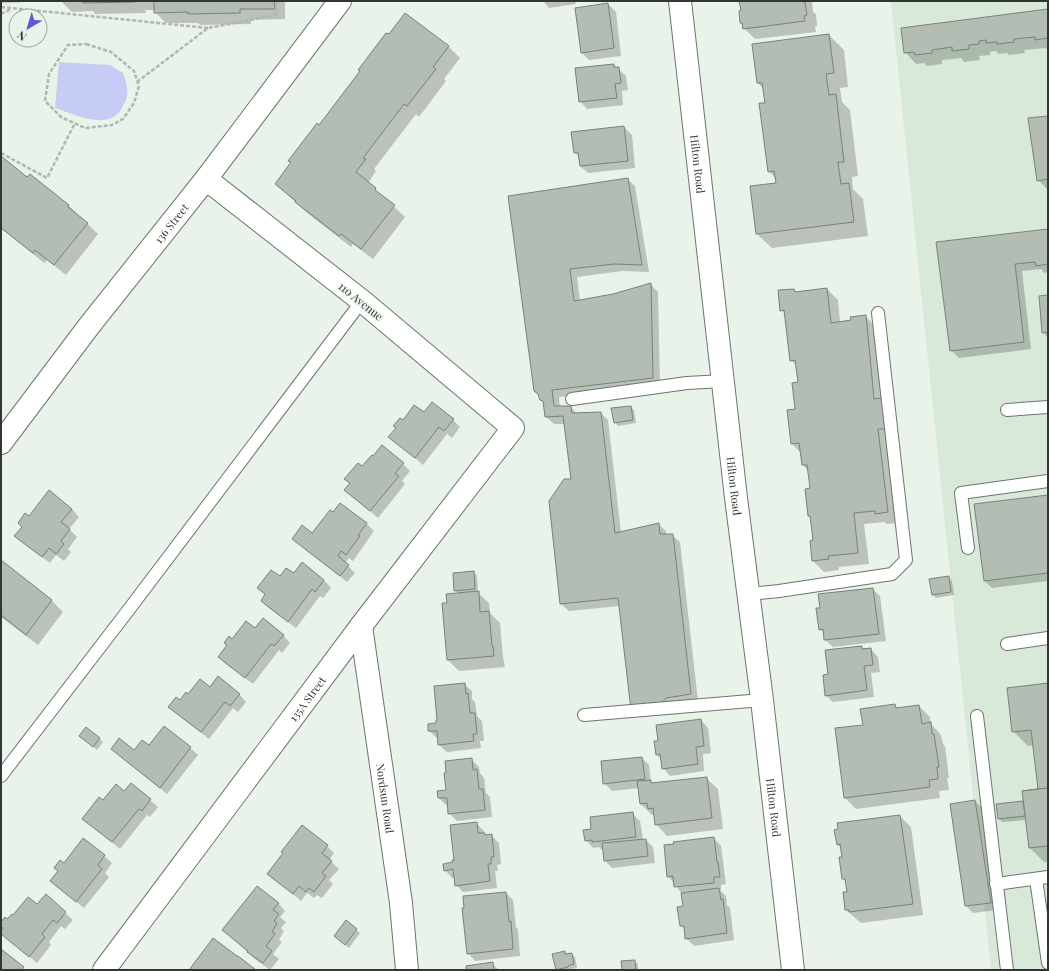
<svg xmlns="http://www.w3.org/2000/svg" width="1049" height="971" viewBox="0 0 1049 971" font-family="'Playfair Display',serif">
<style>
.built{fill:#d8e8d9}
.green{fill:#c7ccf7}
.shadow{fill:#0003}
.building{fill:#b4bdb4;stroke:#79827a}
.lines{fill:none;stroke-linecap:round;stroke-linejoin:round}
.service-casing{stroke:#6c756d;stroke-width:14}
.minor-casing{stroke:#6c756d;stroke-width:24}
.tertiary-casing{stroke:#6c756d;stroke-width:24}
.path{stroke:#afb7af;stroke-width:2.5;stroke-dasharray:4 2;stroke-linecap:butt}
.service{stroke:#fff;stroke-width:12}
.minor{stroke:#fff;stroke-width:22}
.tertiary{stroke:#fff;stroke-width:22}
.labels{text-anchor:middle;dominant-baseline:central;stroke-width:3;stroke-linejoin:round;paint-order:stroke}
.street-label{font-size:11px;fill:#323632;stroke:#e9f3e9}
</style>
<rect width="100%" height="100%" fill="#e9f3e9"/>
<polygon class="built" points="891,1 1048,1 1048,970 991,970"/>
<path class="green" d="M59 62 110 65 123 73C128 87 130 95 122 108 109 132 74 114 55 108Z"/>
<g class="shadow">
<polygon points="1,1 50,1 1,3"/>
<polygon points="61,1 285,1 285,19 251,20 251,24 200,25 198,23 166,23 155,12 155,10 145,10 146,13 95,14 93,11 72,12"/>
<polygon points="543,1 575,1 576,4 549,8"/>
<polygon points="740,1 812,1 813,12 816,14 817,26 815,27 816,32 755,39 744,28 744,26 741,23 742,11"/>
<polygon points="608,4 616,12 621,56 589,60 582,53"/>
<polygon points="1048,10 1048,50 1045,48 1024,50 1025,53 1009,55 1007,53 998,54 996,51 990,52 990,55 979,56 980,60 964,62 961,58 942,60 942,64 927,66 924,63 916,64 905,52"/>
<polygon points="406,14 449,47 460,58 444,79 446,81 419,117 416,114 374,169 376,171 368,183 405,217 373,259 353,244 351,247 307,213 276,184 292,163 290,161 320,127"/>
<polygon points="829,35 844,50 848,87 840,88 842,102 850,110 858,176 852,177 853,189 863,199 868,236 772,248 757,234 777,184 776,179 769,171 764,89 758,83"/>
<polygon points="614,65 626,76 628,90 622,91 623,105 587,109 580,101"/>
<polygon points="1048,117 1048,190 1038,180"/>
<polygon points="624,127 632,135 635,168 588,173 580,166 580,157 575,152"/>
<polygon points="1,157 27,178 30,175 69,206 98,234 66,275 47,260 44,263 1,228"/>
<polygon points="627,179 635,186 649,272 622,271 577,277 580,301 614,295 650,284 658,292 660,385 559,397 560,407 571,407 577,414 601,413 608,420 621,533 658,524 666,531 666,535 672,535 680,542 698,701 668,711 639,717 632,709 620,606 569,611 561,604 572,479 565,424 554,424 546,417 544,402 541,399 509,197"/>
<polygon points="1048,230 1048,272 1044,273 1041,269 1022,271 1031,349 959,358 951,350 937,243"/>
<polygon points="827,289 838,300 840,322 852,321 865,316 876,327 899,523 887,524 884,522 864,524 869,564 839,567 839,570 824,572 813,561 811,541 814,541 811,518 809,516 811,489 809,471 803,465 802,454 792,444 799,383 797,366 791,360 786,314 781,310 794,290 797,293"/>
<polygon points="1048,296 1048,337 1043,333"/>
<polygon points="631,407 634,410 636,423 618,426 615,422"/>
<polygon points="424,413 453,420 460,427 452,438 447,434 423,465 390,437 403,421"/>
<polygon points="403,464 410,471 402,481 405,484 378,518 345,490 350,484 345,479 362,468"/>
<polygon points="1048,496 1048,581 992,588 985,581 975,505"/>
<polygon points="341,504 367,524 374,531 353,561 349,558 345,563 355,573 347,582 301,546 293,539 313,534"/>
<polygon points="72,509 79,517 69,529 77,537 68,549 71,552 64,561 56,555 50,563 23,543 16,536 29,518"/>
<polygon points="1,562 52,601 63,612 38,645 1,617"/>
<polygon points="302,564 324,580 331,588 323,598 320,596 296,628 269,608 262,601 266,595 258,588 280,578 294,575"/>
<polygon points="474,572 477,576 478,593 489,603 490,613 500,623 503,657 505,667 459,671 448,660 459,594 455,590"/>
<polygon points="948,577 952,581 954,595 936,598 932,594"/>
<polygon points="873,589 880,596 886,641 833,647 825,640 825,634 820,629"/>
<polygon points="255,629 283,635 290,643 282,653 279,650 253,684 226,664 219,657 233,640"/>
<polygon points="861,647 865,650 871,649 878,657 880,672 871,673 874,697 833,702 826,695 829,675"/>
<polygon points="464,684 472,691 472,699 475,702 477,716 482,721 484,741 480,741 481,748 447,752 439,745 438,738 437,738 429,731 437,724"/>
<polygon points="1048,684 1048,862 1044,862 1030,848 1026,820 1002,822 999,819 998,805 1022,802 1025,804 1039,790 1034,745 1028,746 1013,731"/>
<polygon points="210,688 239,694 246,702 238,712 233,708 209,739 177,714 180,701 188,696"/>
<polygon points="895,705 898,709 919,706 930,717 931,724 941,735 943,744 945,746 949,778 947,778 949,790 939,791 940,798 856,809 845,798 836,729 864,726"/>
<polygon points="701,720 708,728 711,753 703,754 704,771 670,776 663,768 661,759 657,755"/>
<polygon points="86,729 103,742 97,750 84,739"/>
<polygon points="150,746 190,748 198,755 167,794 120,756"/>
<polygon points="642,758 649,765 651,782 653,784 706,778 718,789 723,829 667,836 656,824 654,814 652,815 641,804 639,788 612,791 604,783"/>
<polygon points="471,759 479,767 480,773 484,778 486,793 490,797 492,817 457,821 449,813 449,805 446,805 439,798 447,791"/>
<polygon points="131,784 158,807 150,817 147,815 120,849 83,819 103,802 124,792"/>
<polygon points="975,801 982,808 997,910 973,913 966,906"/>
<polygon points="633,814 640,821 643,840 646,840 653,847 655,863 612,868 605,861 603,849 601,849 599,847 593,848 586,840 592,830"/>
<polygon points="900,816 911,827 923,915 861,923 846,910 848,893 846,882 843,879 842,849 837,844"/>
<polygon points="476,823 484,831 484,834 486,836 491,835 499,843 501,864 497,865 498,871 495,871 497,888 463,892 456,885 455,877 452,878 445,870 454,863"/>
<polygon points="714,838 721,846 726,884 721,885 721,890 720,890 726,896 727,905 730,908 734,940 694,946 686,938 685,930 681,926 684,907 682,894 668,876"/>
<polygon points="84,839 112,863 105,873 109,877 84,908 51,881 59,872 55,868 64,864"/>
<polygon points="327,846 334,853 329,860 339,869 329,880 333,884 322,898 317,895 314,898 307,893 301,901 269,874"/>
<polygon points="506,893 513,900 516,927 518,930 520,956 475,961 468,953"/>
<polygon points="46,896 73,920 65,929 61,926 49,942 51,945 37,963 1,933 4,929 1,924 38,906"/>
<polygon points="278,903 285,911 280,917 286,922 281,928 284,931 279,940 282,942 273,954 279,959 270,970 255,959 223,930"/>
<polygon points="346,922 360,933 349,948 335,936"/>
<polygon points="565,952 567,955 571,954 575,957 577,968 571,969 571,970 557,969"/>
<polygon points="634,961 638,964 638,970 623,970"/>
<polygon points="492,964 499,970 467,970"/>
</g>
<g class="building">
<polygon points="83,1 135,1 135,2 83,3"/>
<polygon points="154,1 274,1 275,9 240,9 240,13 188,14 188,12 154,13"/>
<polygon points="739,1 803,1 803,2 805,2 807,15 804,16 805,21 743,29 742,23 740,23 739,11 741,10"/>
<polygon points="608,3 614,48 581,53 575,8"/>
<polygon points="1048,9 1048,38 1035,40 1035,37 1014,39 1014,42 997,44 997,42 986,43 986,40 979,41 979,44 969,45 969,49 952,51 952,47 932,50 932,53 915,55 914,52 904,53 901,28"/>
<polygon points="405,13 449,46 433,67 436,69 407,106 404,104 363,158 366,159 356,172 376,188 375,190 395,205 361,249 341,234 339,236 295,202 296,201 275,184 291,162 288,161 317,123 319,125 360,71 358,70 386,33 389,34"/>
<polygon points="829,34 834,73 826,74 829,95 836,94 844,162 838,162 841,184 849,183 854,222 756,234 750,186 776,183 774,171 768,172 759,103 765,103 762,83 757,83 752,44"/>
<polygon points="614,64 614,67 619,67 621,83 615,84 617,98 579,102 575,68"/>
<polygon points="1048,116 1048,179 1037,181 1028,118"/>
<polygon points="624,126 628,161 580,166 578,153 574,153 571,132"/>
<polygon points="1,156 27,177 30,174 69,205 68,207 88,223 54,265 35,250 33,253 1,228"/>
<polygon points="628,178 642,265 614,264 570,269 574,301 613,294 651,283 653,378 552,390 554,406 571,406 572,413 601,412 615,533 659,523 660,534 673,534 691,694 666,698 661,704 631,710 618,598 560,604 549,501 564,479 571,479 563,416 545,417 543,401 540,400 538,394 534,391 508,196"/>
<polygon points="1048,229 1048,264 1036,266 1035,262 1015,264 1024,342 950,351 936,242"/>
<polygon points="827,288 831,323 851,320 850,317 866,315 874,399 882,398 885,429 878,429 888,512 875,514 875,511 854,513 858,553 828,556 829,559 812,561 810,541 813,540 810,516 808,516 805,489 810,488 807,465 802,465 799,443 791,444 787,410 795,409 792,383 798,382 795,360 790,361 784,310 780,311 778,290 794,289 795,292"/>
<polygon points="1048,295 1048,332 1042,333 1039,296"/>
<polygon points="432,402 454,419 444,431 439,427 415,458 388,437 396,428 393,426 400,418 403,420 414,405 424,412"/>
<polygon points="631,406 633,420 614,423 611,408"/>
<polygon points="382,445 404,463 395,473 399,476 370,511 344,490 350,483 344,479 358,463 362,466 372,455 373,456"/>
<polygon points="49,490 72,509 61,522 70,529 61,541 64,544 56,554 49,548 42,557 14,536 22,527 18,523 25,513 29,516"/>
<polygon points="1048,495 1048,573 984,581 974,504"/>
<polygon points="340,503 367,523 358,535 360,536 346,555 341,551 338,556 349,565 340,576 292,539 302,525 312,533 330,510 333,512"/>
<polygon points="1,560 52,600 26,635 1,615"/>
<polygon points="302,562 324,580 315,592 312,589 288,622 261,601 265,594 257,588 271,570 280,576 286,568 294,573"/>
<polygon points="474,571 475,589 454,591 453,573"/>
<polygon points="949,576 951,592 932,595 929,579"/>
<polygon points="873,588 879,634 824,640 823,629 819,630 816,608 820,608 818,594"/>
<polygon points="479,591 480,612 489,611 492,646 493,646 494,656 447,660 442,603 447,603 446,594"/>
<polygon points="263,618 284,635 274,646 271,644 245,678 218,657 227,645 224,643 229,636 232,639 246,621 255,628"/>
<polygon points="862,646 862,649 871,648 873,665 864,666 867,690 825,696 823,675 828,674 825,650"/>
<polygon points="218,676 240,694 230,706 225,702 201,732 168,707 176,697 180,700 186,692 188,694 200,679 210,687"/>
<polygon points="465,683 466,694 468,693 470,713 475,713 477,734 473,734 474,741 438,745 437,731 428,731 428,724 436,723 436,720 437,720 434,686"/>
<polygon points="1048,683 1048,788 1022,791 1038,789 1031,730 1012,732 1007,688"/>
<polygon points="895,704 896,708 919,705 922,724 931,722 932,734 934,734 939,767 937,767 938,779 929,780 930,787 844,798 835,728 863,725 860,709"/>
<polygon points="701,719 704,746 696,747 698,764 662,769 660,754 656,755 654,741 658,741 656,725"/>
<polygon points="164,726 191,747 160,788 111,749 119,738 134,750 142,740 149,745"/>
<polygon points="86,727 100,738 93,747 79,736"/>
<polygon points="642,757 645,779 603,784 601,761"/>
<polygon points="472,758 473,770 477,769 479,789 483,789 485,810 448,814 447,798 438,798 437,791 446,790 444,773 446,773 445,761"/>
<polygon points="707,777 712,818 655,825 653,808 648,809 647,803 640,804 637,781 651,780 651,783"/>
<polygon points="131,783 151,799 142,811 139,809 112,842 82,819 99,797 103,800 116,784 124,791"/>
<polygon points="1048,788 1048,846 1029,848 1022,791"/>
<polygon points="975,800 991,903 965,906 950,804"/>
<polygon points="1023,801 1025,816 998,819 996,804"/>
<polygon points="633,812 636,837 592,842 592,840 585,841 583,830 591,829 590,817"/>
<polygon points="900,815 913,904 849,912 849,910 845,910 843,892 847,892 845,879 842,879 839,857 842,857 840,844 837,845 834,830 838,829 837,823"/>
<polygon points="477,822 478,833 485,833 485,835 492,834 494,857 491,857 491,864 488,864 490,881 455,886 453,869 444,871 443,864 453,862 452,860 454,860 450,825"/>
<polygon points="302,825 328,845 322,853 332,861 322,873 326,876 314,892 309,888 306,892 299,886 293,894 267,874 283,853 281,852"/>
<polygon points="714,837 717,862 718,862 720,877 714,877 714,883 674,887 673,876 667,877 664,845 674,844 673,842"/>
<polygon points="83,838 105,855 98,865 102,869 76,902 50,881 58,871 54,868 60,860 64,863"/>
<polygon points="646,839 648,856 604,861 602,843"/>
<polygon points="257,886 279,903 273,910 279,914 274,921 277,923 272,932 275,934 266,946 272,951 263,963 247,952 248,951 222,930"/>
<polygon points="719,888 721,900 723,899 727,933 685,939 684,926 680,926 677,907 683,906 681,893"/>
<polygon points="506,892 509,922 511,921 513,949 467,954 462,908 464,908 463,896"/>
<polygon points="46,894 66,912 57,923 53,920 42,934 45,937 29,957 1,934 1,931 3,928 1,926 1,922 5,917 7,919 12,914 13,915 28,897 37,904"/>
<polygon points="346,920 357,929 345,945 334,936"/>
<polygon points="213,938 237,956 238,956 256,970 189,970"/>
<polygon points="1,949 24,967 22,970 1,970"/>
<polygon points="565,951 565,954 572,953 574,964 568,966 568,967 556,970 552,954"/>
<polygon points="635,960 636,970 622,970 621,961"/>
<polygon points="493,962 494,970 466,970 466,966"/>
</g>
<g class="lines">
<defs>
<g id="service">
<polyline points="572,399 687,383 723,381"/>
<polyline points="1007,410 1048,407"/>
<polyline points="968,548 961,493 1048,481"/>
<polyline points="749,594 779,591 892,574 906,560 878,313"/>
<polyline points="1007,644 1048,638"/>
<polyline points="584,715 762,700"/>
<polyline points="977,716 1007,970"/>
<polyline points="1,776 130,608 362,301"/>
<polyline points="1036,879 1048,963"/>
<polyline points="996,884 1048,877"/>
</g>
<g id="minor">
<path id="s1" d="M680 1 736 498 762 700 793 970"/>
<path id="s2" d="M361 626 401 903 407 970"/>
<path id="s3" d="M104 970 361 626 513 428 362 301 206 179"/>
</g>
<g id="tertiary">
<path id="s4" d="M1 443 89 326 206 179 340 1"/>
</g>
</defs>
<use href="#service" class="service-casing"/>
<use href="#minor" class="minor-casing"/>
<use href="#tertiary" class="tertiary-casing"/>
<g class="path">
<polyline points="1,7 208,28"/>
<polyline points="1,14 11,9"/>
<polygon points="86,44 111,52 134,71 139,86 134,103 123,119 112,125 85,128 61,117 45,101 49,74 68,45"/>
<polyline points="137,82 208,28 276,15 277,1"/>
<polyline points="1,153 47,178 75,123"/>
</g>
<use href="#service" class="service"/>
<use href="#minor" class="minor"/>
<use href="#tertiary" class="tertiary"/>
</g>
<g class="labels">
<g class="street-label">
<text stroke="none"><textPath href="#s1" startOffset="164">Hilton Road</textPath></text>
<text stroke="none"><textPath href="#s4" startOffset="278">136 Street</textPath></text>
<text transform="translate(361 301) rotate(39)">110 Avenue</text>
<text stroke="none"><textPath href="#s1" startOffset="488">Hilton Road</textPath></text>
<text stroke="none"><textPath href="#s3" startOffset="339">135A Street</textPath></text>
<text stroke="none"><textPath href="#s2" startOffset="174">Nordsun Road</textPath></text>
<text stroke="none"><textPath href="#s1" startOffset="812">Hilton Road</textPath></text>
</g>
</g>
<rect width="1049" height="971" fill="none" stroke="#323632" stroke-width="4"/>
<g transform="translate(28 28) rotate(218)"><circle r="19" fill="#e9f3e9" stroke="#a0a7a0"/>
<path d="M0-3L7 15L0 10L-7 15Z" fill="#5c59d1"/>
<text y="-6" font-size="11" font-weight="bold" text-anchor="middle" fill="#323632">N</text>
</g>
</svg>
